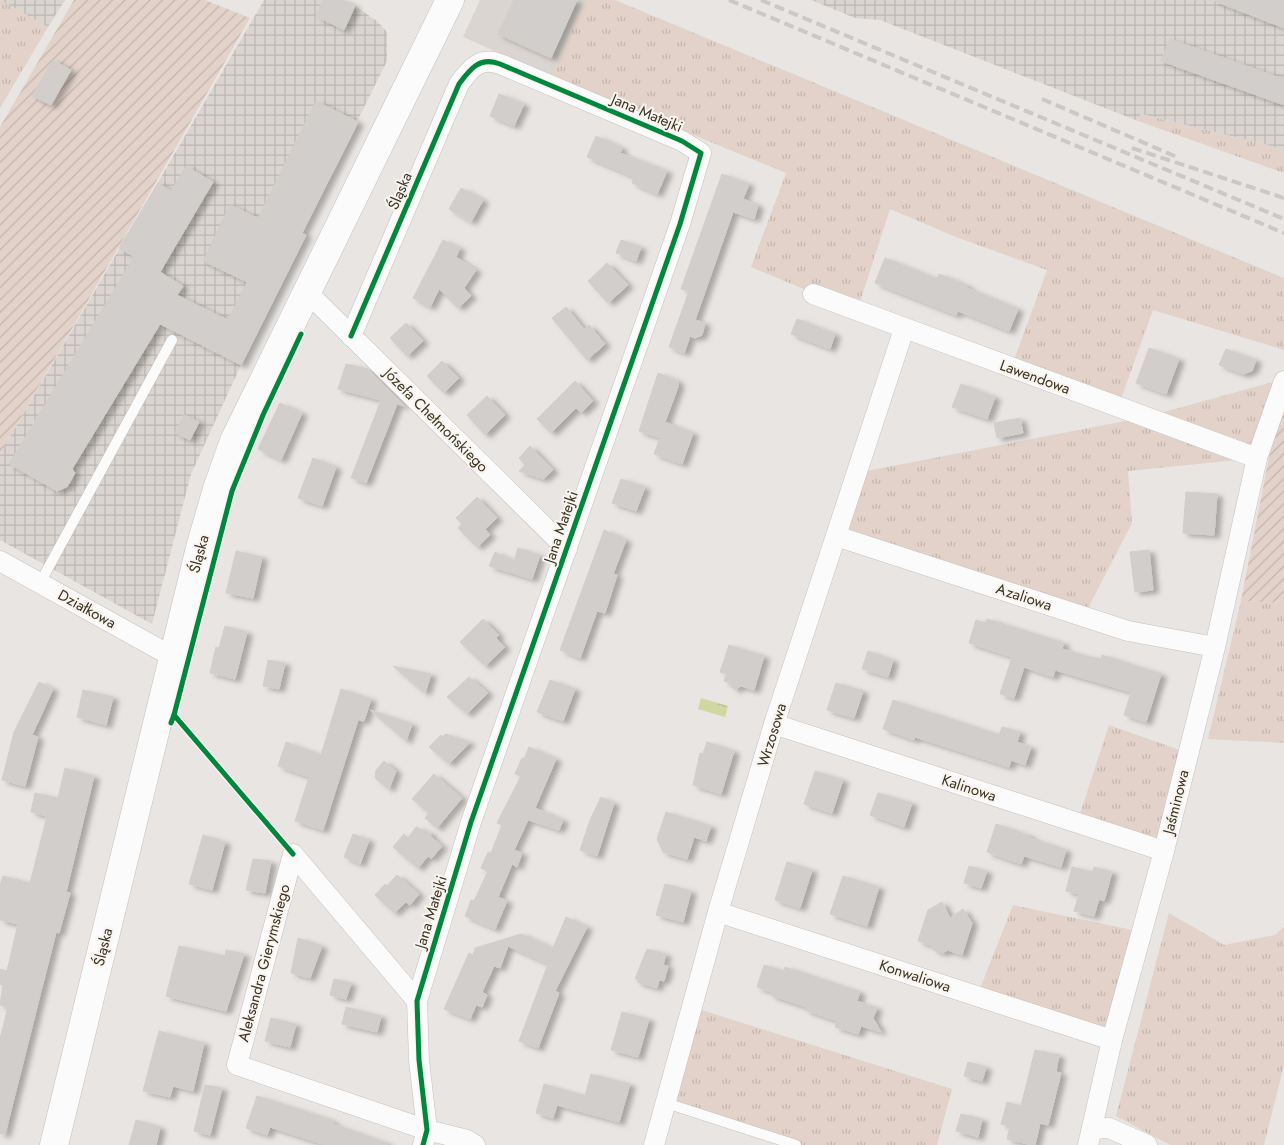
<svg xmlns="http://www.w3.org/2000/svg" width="1284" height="1145" viewBox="0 0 1284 1145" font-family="Jost,sans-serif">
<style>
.built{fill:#dad5d0}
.industrial{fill:url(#industrial-grid)}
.grass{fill:url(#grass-tufts)}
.garden{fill:url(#garden-furrows)}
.water{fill:url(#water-ripples)}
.building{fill:#d1cecb;stroke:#d1cecb;filter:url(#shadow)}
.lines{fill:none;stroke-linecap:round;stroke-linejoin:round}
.lane-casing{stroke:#c4c1be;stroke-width:11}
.street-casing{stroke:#c4c1be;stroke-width:21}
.secondary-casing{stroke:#c4c1bc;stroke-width:29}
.lane{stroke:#fcfbfb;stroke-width:10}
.street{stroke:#fcfbfb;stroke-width:20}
.secondary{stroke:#fcfbfb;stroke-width:28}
.rail{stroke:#cac9c6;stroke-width:4;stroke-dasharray:10 5;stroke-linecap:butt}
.cycleway-casing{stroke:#f8f4f0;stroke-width:8}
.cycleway{stroke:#00873e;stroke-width:5}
.labels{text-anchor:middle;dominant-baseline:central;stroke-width:4;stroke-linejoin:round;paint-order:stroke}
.street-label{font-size:15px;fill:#3c3420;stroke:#f8f4f0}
</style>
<defs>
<pattern id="industrial-grid" width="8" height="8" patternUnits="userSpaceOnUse" patternTransform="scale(1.25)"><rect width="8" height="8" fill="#dad5d0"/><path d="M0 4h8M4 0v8" fill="none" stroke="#bcb7b2"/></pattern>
<pattern id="grass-tufts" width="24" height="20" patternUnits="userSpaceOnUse" patternTransform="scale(1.25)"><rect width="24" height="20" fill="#e2d2ca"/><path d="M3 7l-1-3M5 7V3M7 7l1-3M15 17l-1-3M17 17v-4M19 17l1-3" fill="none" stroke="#c3b5ad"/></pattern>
<pattern id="garden-furrows" width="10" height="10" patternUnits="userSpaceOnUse" patternTransform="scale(1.25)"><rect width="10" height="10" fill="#e2d2ca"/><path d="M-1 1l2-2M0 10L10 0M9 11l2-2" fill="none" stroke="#c3b5ad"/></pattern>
<pattern id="water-ripples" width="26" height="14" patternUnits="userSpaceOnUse" patternTransform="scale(1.25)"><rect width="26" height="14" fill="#d0d8a1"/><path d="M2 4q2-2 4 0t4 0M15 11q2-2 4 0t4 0" fill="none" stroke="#b4ba8a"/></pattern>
<filter id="shadow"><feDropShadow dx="5.5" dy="3" stdDeviation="2.5" flood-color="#0004"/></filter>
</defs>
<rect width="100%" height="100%" fill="#e8e5e2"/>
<polygon class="built" points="480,0 586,0 551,76 463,37"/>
<g class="industrial">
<polygon points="0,0 65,0 48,27"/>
<polygon points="264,0 342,0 355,6 377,21 387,32 387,61 303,230 302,233 306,235 241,365 191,474 152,624 0,540 0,454"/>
<polygon points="811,0 1284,0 1284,151 1268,145 1141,114 1138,121 880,20 855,18"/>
</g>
<g class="grass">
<polygon points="0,0 48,27 0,108"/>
<polygon points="586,0 615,0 1284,278 1284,350 1153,310 1118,407 1011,368 1047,270 956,237 890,209 857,311 751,267 786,173 551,76"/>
<polygon points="1141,114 1268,145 1284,151 1284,173 1138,121"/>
<polygon points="1284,379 1257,458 1128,471 1132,523 1084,616 836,536 856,473 1146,417"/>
<polygon points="1241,601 1284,603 1284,743 1208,739"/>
<polygon points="1109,725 1188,753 1164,851 1077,823"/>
<polygon points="1013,905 1142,932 1112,1040 977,996"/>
<polygon points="1169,913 1224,945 1275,935 1284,927 1284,1065 1264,1145 1170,1145 1116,1116"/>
<polygon points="692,1007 952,1089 937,1145 796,1145 666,1103"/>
</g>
<g class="garden">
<polygon points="74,0 205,0 250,18 0,454 0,127"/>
<polygon points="1284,404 1284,603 1241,601 1269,457"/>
</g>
<polygon class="water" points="701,698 728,706 725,717 698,709"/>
<g class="building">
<polygon points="323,0 343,0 355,6 344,30 316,16"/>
<polygon points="514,0 577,0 551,58 498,34"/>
<polygon points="1214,0 1284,0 1284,28 1214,1"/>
<polygon points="1170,39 1284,79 1284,105 1161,61"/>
<polygon points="53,60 71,70 51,105 32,96"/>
<polygon points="499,94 524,104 514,126 490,116"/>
<polygon points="316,101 358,122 302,233 306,235 241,365 160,324 72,469 75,473 67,487 57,491 9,464 134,257 119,248 158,183 171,191 186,166 213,182 160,272 183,286 177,295 228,320 247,282 203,261 230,205 258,218"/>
<polygon points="596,136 622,148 620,153 667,171 657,194 632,183 634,177 587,157"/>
<polygon points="722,174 749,184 743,199 758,205 754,219 733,212 695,320 705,323 702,335 695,338 690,336 684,353 669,347 689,291 681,289"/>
<polygon points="461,188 483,200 471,222 449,209"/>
<polygon points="443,240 460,248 456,257 476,270 464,288 471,296 458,308 439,289 430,307 413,298"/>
<polygon points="621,240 641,247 636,261 616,253"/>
<polygon points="885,258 937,279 939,274 968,286 967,288 1018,309 1009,331 958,311 956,315 875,283"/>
<polygon points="607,263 628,285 608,303 588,281"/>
<polygon points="566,307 584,329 589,325 605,344 587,360 552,318"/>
<polygon points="797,319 835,334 830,349 791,334"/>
<polygon points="406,323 423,341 407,356 390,338"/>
<polygon points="1149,348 1179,359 1166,394 1136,383"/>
<polygon points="1226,349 1256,360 1252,371 1243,374 1219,365"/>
<polygon points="442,361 459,378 444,393 427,376"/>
<polygon points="346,364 368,369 405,406 397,404 366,483 351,478 381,400 338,389"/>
<polygon points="658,373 678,381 678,387 665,422 693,433 682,464 654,454 660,438 639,431"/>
<polygon points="575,381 593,401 581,413 576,408 551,433 537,419"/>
<polygon points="961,384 995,397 987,419 952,407"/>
<polygon points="487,396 505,415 485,435 467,415"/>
<polygon points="280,403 302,413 281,460 258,449"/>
<polygon points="184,415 199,422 190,440 175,433"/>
<polygon points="1020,418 1023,433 997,438 994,423"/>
<polygon points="530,446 553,470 543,479 519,471 525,465 519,458"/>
<polygon points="313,458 336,467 322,506 298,498"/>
<polygon points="621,479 645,487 636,511 612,503"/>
<polygon points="1186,492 1217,494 1214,535 1183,533"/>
<polygon points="477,497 497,518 485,529 490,535 477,547 458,528 462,524 456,518"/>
<polygon points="604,530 626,540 613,574 617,575 605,613 597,611 580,658 560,650"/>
<polygon points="518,548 540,555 532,579 489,566 495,552 514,561"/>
<polygon points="1149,550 1153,590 1135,592 1130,552"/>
<polygon points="236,551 262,557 253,598 226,593"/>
<polygon points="483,619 499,635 496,638 505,647 485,666 460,642"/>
<polygon points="987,619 1064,643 1062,649 1090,657 1101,659 1102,655 1161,674 1146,722 1124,715 1131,692 1055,670 1053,677 1024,667 1014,698 1000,694 1012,657 969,643 976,620 986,623"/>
<polygon points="225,626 247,632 235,679 210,673 216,647 219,648"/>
<polygon points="729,645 764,656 754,690 741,686 734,690 730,683 724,681 727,674 720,672"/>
<polygon points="868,651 893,660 888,677 862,669"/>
<polygon points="268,660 285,663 279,689 263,686"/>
<polygon points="393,666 431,674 425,693 415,685"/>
<polygon points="469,677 488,693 467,714 447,697"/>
<polygon points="550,680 575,689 563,721 537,712"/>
<polygon points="39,682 53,689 32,735 38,737 25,786 2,780 14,732"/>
<polygon points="836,683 863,691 854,718 827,710"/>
<polygon points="341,689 371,699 364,721 358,720 323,830 295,821 309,777 278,766 286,742 321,755"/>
<polygon points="83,690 113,697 106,725 77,717"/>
<polygon points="893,700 999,735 1002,727 1020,732 1017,742 1031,747 1025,765 1011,760 1009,767 915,737 914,740 883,729"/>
<polygon points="370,710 412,724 406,741"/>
<polygon points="445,734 470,742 449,764 429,747 441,735 443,737"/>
<polygon points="707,742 734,751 721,794 693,785 700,753 703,754"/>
<polygon points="529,747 556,759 535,808 563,820 559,830 528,820 514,850 522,853 517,867 512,864 498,897 507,901 495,929 465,916 471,900 474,901 488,871 481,868 488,852 491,853 502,825 497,823 521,776 515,774 522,758 524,759"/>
<polygon points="384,761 396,771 389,789 375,778 376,770"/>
<polygon points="65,768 94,776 66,892 70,893 59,933 56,932 5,1134 0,1134 0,1039 8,1007 0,1005 3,985 0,984 0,969 7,971 18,924 0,920 0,885 3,876 30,883 47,816 31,812 35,793 58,798"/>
<polygon points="815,771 843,780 832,813 804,804"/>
<polygon points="434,774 462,798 437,828 425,818 429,813 412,799"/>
<polygon points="878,793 912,803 904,827 870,815"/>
<polygon points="601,797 614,803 597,856 580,850 590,820"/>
<polygon points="666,812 711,826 706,841 694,837 687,859 663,852 657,839"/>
<polygon points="996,824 1031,836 1030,838 1066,850 1061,867 1024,856 1021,864 987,852"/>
<polygon points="416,827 432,834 430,836 442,846 431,859 428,856 418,868 393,847 404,834 408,838"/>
<polygon points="353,834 369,840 360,864 344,857"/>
<polygon points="203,835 225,842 212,890 189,884"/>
<polygon points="253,859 271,861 265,893 246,890"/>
<polygon points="787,862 812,870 800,908 775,900"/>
<polygon points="969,866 987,871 981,888 964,883"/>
<polygon points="1072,867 1093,872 1094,867 1112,872 1104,901 1099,899 1094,916 1074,911 1079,894 1066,891"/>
<polygon points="397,875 419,894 410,905 406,902 394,913 375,895 385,884 387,886"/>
<polygon points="843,876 879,887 867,926 830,914"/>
<polygon points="665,884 691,891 683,922 656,915"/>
<polygon points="942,902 950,918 963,909 972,923 962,955 948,950 943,953 934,950 931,945 918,941 928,910"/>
<polygon points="566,917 587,927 555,991 559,993 538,1048 519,1041 548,964 508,946 500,968 494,966 482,992 487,995 482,1007 476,1005 470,1019 444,1009 469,953 473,955 475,948 521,934 553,948"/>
<polygon points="298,938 322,946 310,978 291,973"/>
<polygon points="179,946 225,956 226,950 244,954 226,1011 166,996"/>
<polygon points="647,949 666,954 663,965 668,966 664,981 659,980 657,988 637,982 638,979 635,979"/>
<polygon points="764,965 784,971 785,967 860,992 857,1001 877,1008 873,1018 881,1032 861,1026 858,1034 835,1027 837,1021 805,1010 806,1007 770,995 771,992 757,987"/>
<polygon points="334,979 351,983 346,999 330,995"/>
<polygon points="346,1007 381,1016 377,1032 342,1024"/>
<polygon points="622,1012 649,1019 638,1057 611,1050"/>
<polygon points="271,1018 296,1024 290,1047 265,1041"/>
<polygon points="159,1031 204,1043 193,1091 173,1086 170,1097 143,1091"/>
<polygon points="1035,1050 1059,1055 1056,1072 1061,1073 1048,1125 1040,1123 1035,1145 1032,1145 1007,1139 1010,1126 1001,1124 1007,1102 1021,1106"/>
<polygon points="968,1062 986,1067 982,1081 964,1076"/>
<polygon points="591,1074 630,1084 619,1122 557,1105 553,1118 536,1113 544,1084 585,1096"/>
<polygon points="205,1085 222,1088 210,1135 194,1131"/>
<polygon points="257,1096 326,1118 334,1122 333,1124 387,1143 387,1145 326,1145 270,1127 267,1135 246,1128"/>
<polygon points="961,1114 982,1119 978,1137 956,1131"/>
<polygon points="136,1120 160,1127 156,1145 129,1145"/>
</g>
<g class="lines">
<defs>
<g id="lane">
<polyline points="40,583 172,340"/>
<polyline points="666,1103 796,1145"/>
</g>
<g id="street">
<polyline points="306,291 567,549"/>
<polyline points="813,294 1257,458"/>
<path d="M351 336 459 84C470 69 480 56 500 64L682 141 701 153 680 224 471 822 417 1001 419 1060 427 1130 423 1145"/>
<polyline points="836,536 1128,631 1215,647"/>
<polyline points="0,561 173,657"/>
<polyline points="774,724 1164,851"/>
<polyline points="718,912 1112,1040"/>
<polyline points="417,1001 293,854 237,1065 427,1130 467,1140 475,1145"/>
<polyline points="1092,1129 1109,1128 1147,1145"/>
<polyline points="654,1145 718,912 774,724 904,329"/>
<polyline points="1088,1145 1112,1040 1164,851 1215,647 1257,458 1284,381"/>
</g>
<polyline id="secondary" points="54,1145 200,548 217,489 234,441 450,0"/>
</defs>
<use href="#lane" class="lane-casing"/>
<use href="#street" class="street-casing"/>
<use href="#secondary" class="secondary-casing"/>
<use href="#lane" class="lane"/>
<use href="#street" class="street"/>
<use href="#secondary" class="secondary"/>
<g class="rail">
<polyline points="729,0 1284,233"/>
<polyline points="761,0 1284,219"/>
<polyline points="1042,99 1177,157"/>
<polyline points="1132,148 1284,198"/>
</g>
<defs>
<g id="cycleway">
<path d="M351 336 459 84C470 69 480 56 500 64L682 141 701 153 680 224 471 822 417 1001 419 1060 427 1130 423 1145"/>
<polyline points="174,715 232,491 263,415 301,334"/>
<polyline points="171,723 174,715 293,854"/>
</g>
</defs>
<use href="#cycleway" class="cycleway-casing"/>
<use href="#cycleway" class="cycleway"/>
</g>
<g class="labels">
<g class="street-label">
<text transform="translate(647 113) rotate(23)">Jana Matejki</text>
<text transform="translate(400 191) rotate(-67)">Śląska</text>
<text transform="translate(1035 377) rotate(20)">Lawendowa</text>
<text transform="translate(436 420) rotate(45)">Józefa Chełmońskiego</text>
<text transform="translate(561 527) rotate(-71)">Jana Matejki</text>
<text transform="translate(199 554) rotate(-75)">Śląska</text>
<text transform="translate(1024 597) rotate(18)">Azaliowa</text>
<text transform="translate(87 609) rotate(29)">Działkowa</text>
<text transform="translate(772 735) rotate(-73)">Wrzosowa</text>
<text transform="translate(969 788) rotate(18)">Kalinowa</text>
<text transform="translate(1176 802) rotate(-76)">Jaśminowa</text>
<text transform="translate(431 912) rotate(-73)">Jana Matejki</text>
<text transform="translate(103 947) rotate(-76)">Śląska</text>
<text transform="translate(264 963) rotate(-75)">Aleksandra Gierymskiego</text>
<text transform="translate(915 976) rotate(18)">Konwaliowa</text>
</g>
</g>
</svg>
